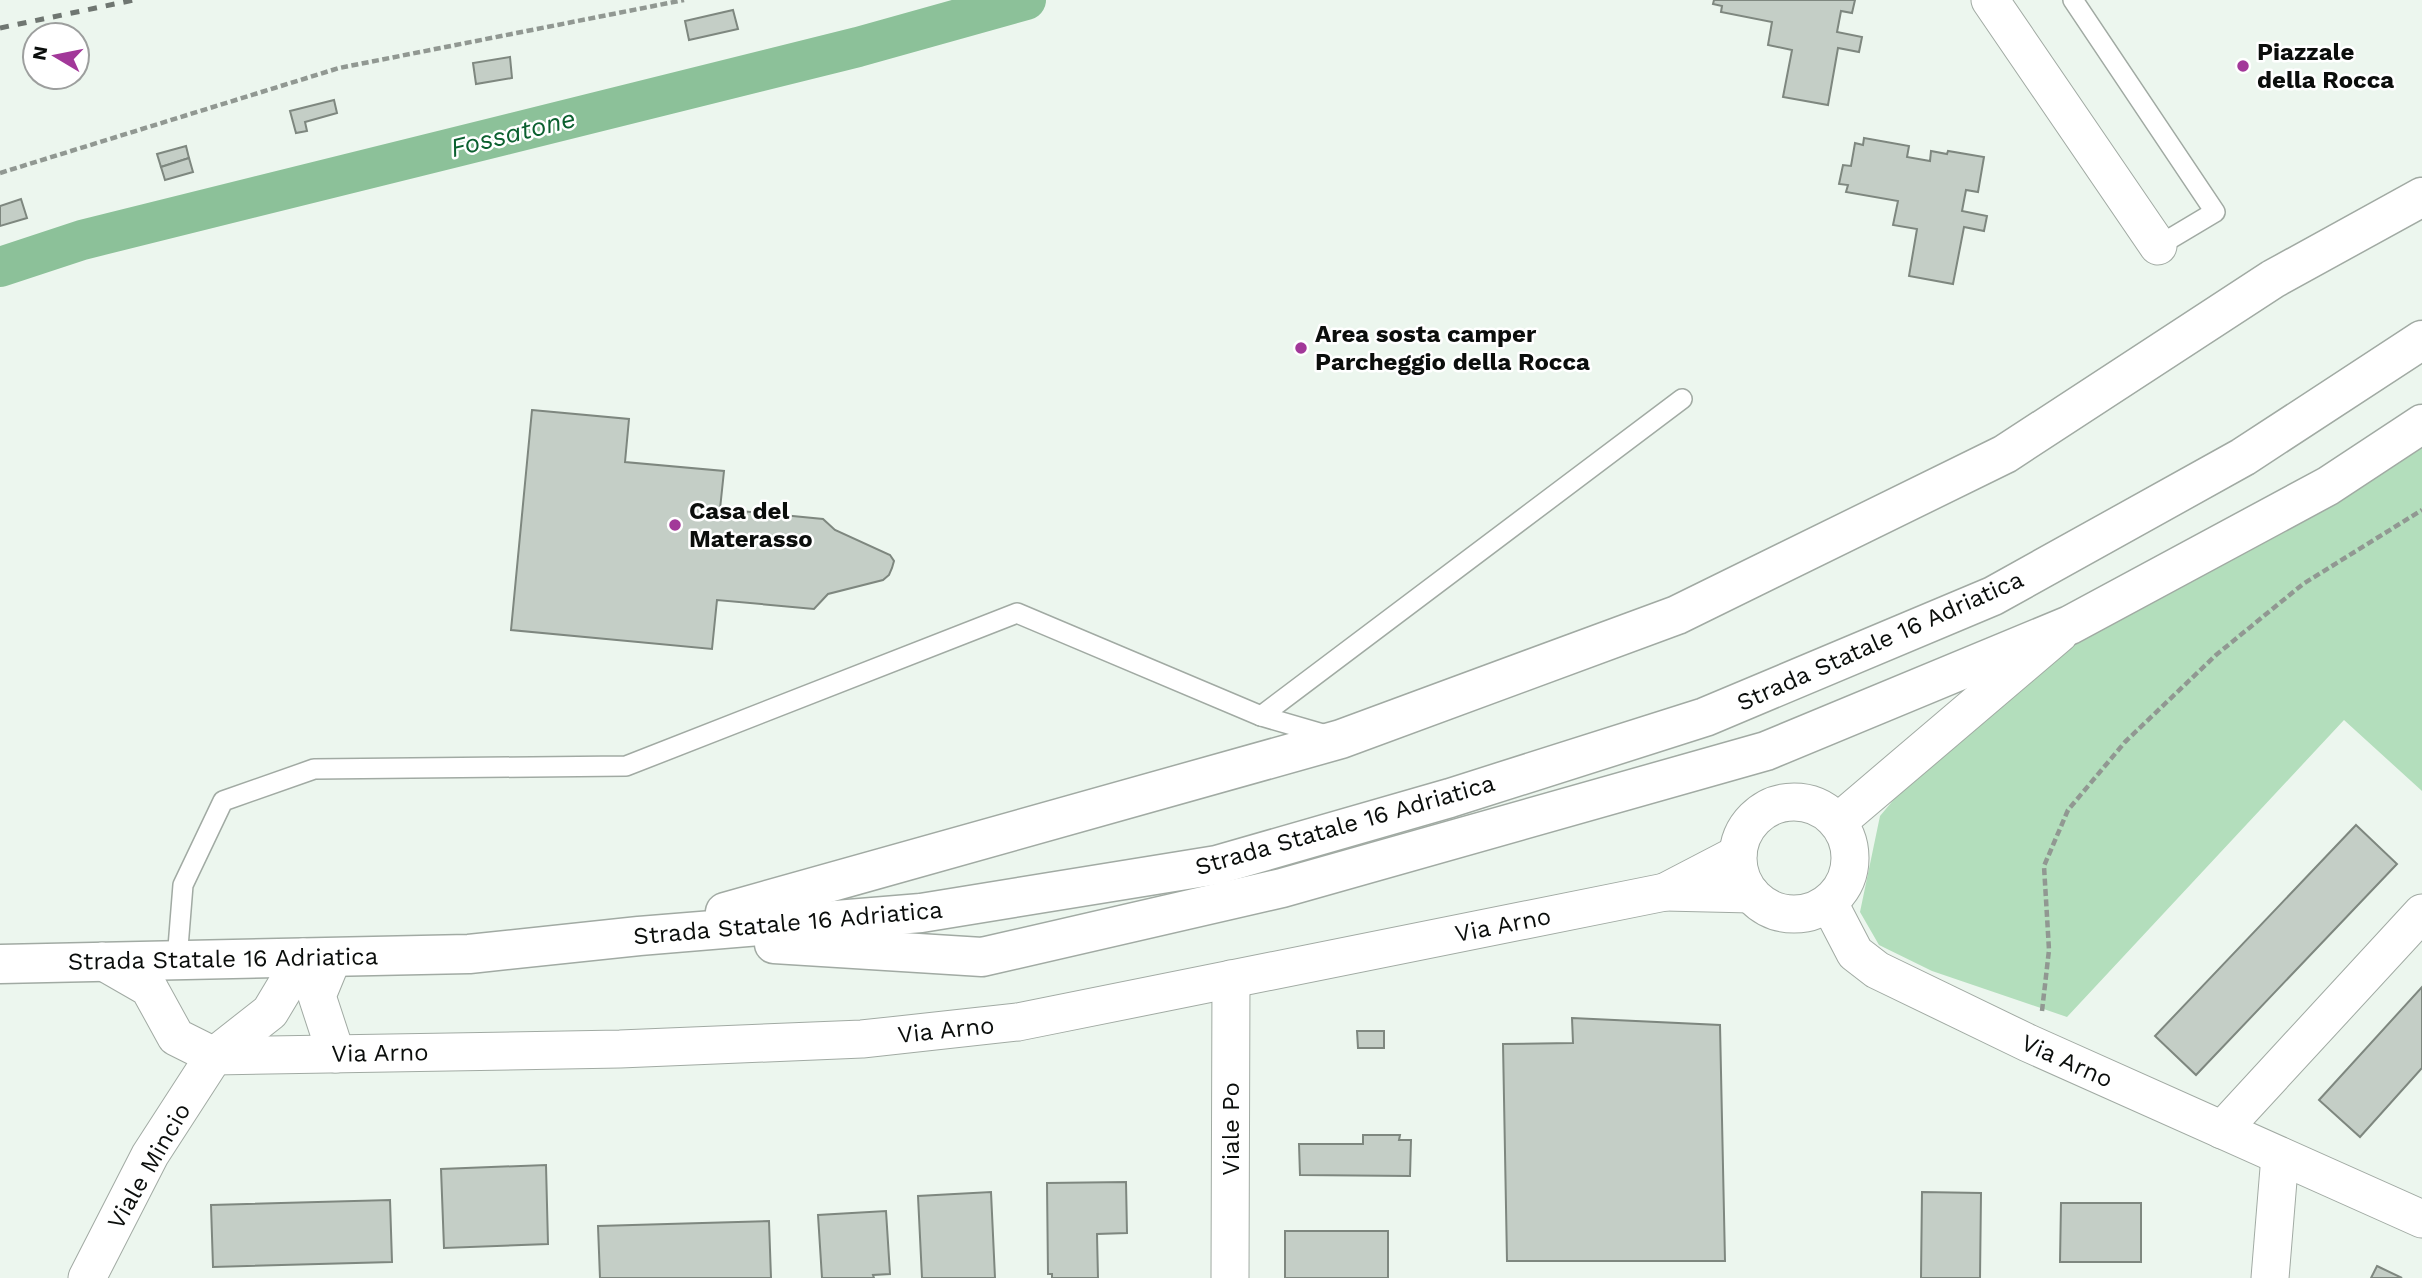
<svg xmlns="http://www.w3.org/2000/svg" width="2422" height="1278" viewBox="0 0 2422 1278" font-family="'Work Sans',sans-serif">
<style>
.green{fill:#b3debc}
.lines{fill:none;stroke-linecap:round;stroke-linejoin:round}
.canal{stroke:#8cc199;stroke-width:40}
.building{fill:#c4cec6;stroke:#7e877f;stroke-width:2}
.service-casing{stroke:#a1aaa3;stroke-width:22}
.minor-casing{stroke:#a1aaa3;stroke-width:39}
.primary-casing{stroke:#a1aaa3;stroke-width:41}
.path{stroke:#919892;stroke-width:4.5;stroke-dasharray:7 3.5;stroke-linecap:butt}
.service{stroke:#fff;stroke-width:19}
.minor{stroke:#fff;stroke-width:37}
.primary{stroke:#fff;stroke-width:38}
.rail{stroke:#6f7671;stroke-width:5;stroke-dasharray:9 9;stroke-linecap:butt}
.poi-dot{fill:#a23899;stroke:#fff;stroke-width:2.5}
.labels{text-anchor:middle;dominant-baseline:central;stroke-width:5;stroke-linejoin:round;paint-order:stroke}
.poi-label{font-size:24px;font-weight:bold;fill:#0b0e0c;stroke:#fff;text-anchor:start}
.street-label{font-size:24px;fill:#0b0e0c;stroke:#fff}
.water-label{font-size:26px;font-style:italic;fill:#0b602f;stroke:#fff}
</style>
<rect width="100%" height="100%" fill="#ecf6ee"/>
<polygon class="green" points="2422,447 2422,791 2344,720 2067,1017 1932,971 1879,945 1860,912 1880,816 1906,785 2090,626"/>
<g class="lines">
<polyline class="canal" points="0,267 82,240 858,47 1026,0"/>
</g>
<g class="building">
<polygon points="1714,0 1855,0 1852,13 1841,11 1837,32 1862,37 1859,52 1838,48 1828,105 1783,97 1792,50 1768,45 1772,22 1721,12 1722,6 1713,4"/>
<polygon points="733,10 738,29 689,40 685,21"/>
<polygon points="510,57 512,78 476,84 473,63"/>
<polygon points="334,100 337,113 305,122 307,131 296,133 290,111"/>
<polygon points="1864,138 1909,146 1907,157 1930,161 1931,151 1947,154 1948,151 1984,157 1978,192 1966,190 1962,211 1987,216 1984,231 1964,227 1953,284 1909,276 1917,229 1893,225 1898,201 1846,192 1848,185 1839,184 1843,165 1851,166 1855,143 1863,145"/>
<polygon points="186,146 189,158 161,167 157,154"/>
<polygon points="189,158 193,172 165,180 161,167"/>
<polygon points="21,199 27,218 0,226 0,206"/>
<polygon points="532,410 629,419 625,462 724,471 720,509 823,519 835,530 890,555 894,561 892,568 889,575 883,580 828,594 814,609 717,600 712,649 511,630"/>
<polygon points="2356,825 2397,864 2196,1075 2155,1036"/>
<polygon points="2422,987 2422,1068 2360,1137 2319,1100"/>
<polygon points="1572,1018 1720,1025 1725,1261 1507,1261 1503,1044 1573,1043"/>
<polygon points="1357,1031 1384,1031 1384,1048 1358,1048"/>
<polygon points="1363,1135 1400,1135 1399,1140 1411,1140 1410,1176 1300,1175 1299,1144 1363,1144"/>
<polygon points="546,1165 548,1244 444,1248 441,1169"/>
<polygon points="1126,1182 1127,1233 1097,1234 1098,1278 1052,1278 1052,1274 1048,1274 1047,1183"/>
<polygon points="991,1192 995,1278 922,1278 918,1196"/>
<polygon points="1922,1192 1981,1193 1980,1278 1921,1278"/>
<polygon points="390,1200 392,1262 213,1267 211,1205"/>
<polygon points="2061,1203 2141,1203 2141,1262 2060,1262"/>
<polygon points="886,1211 890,1274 873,1275 874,1278 822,1278 818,1215"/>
<polygon points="769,1221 771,1278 600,1278 598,1226"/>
<rect x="1285" y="1231" width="103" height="47"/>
<polygon points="2377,1266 2402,1278 2371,1278"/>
</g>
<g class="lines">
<defs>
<g id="service">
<polyline points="2073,0 2215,212 2158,246"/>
<polyline points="1261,716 1682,399"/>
<polyline points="177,960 183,885 223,801 314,769 626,766 1017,613 1261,716 1330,736"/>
</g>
<g id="minor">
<polyline points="1990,0 2158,246"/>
<circle cx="1794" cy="858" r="56"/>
<polyline points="1838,822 2059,634"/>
<polyline points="1738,854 1665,892 1751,894"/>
<polyline points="1829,903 1855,953 1877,970 2028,1043 2422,1219"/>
<polyline points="333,957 317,996 336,1054"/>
<polyline points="102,961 149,988 176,1037 214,1056 620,1049 862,1039 1018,1022 1665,892"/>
<polyline points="2222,1130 2422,913"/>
<polyline points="87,1278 150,1155 214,1056 270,1012 303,957"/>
<polyline points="1230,1278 1231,979"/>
<polyline points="2270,1278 2280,1156"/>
</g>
<g id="primary">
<polyline points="725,912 1341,739 1677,615 2005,454 2273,279 2422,197"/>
<polyline points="774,944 982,957 1282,888 1766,751 2070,625 2328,486 2422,424"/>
<polyline points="0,964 469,954 639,936 921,913 1217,865 1450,798 1705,717 1993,596 2243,457 2422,340"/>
</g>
</defs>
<use href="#service" class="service-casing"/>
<use href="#minor" class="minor-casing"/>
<use href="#primary" class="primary-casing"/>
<g class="path">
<polyline points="0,173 339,68 684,0"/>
<polyline points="2042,1011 2049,950 2044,866 2068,810 2125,742 2216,655 2303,584 2422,510"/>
</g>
<use href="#service" class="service"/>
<use href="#minor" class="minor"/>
<use href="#primary" class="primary"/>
<polyline class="rail" points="0,28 134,0"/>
</g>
<g class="poi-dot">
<circle cx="2243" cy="66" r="7"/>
<circle cx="1301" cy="348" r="7"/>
<circle cx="675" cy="525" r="7"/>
</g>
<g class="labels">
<g class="poi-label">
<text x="2257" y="52">Piazzale<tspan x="2257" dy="28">della Rocca</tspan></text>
<text x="1315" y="334">Area sosta camper<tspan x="1315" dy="28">Parcheggio della Rocca</tspan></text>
<text x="689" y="511">Casa del<tspan x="689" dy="28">Materasso</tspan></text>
</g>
<g class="street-label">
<text transform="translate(1880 641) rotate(-24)">Strada Statale 16 Adriatica</text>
<text transform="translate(1345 825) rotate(-16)">Strada Statale 16 Adriatica</text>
<text transform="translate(788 923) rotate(-5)">Strada Statale 16 Adriatica</text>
<text transform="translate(1503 925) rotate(-11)">Via Arno</text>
<text transform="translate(223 959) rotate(-1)">Strada Statale 16 Adriatica</text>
<text transform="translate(946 1030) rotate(-6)">Via Arno</text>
<text transform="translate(380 1053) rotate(-1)">Via Arno</text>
<text transform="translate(2067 1061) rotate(24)">Via Arno</text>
<text transform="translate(1231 1129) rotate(-90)">Viale Po</text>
<text transform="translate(149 1166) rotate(-60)">Viale Mincio</text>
</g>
<g class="water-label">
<text transform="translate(513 133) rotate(-14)">Fossatone</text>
</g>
</g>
<g transform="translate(56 56) rotate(280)"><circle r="33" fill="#ffffff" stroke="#9d9f9e" stroke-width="2"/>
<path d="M0-5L12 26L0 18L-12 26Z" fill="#a23899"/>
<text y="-10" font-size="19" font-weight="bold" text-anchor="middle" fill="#0b0e0c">N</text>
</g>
</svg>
